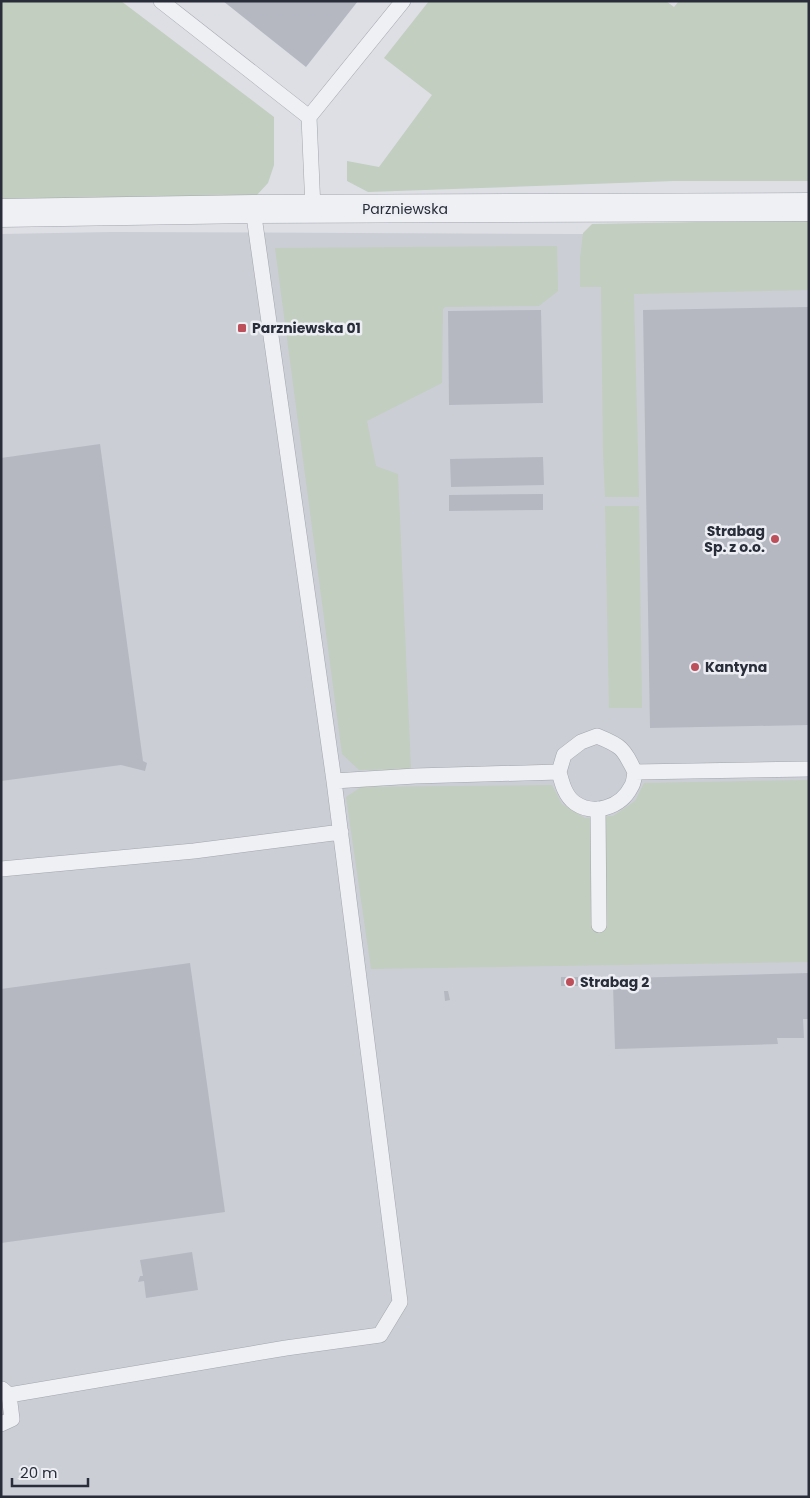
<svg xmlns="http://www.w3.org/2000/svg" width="810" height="1498" font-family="Poppins,sans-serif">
<rect width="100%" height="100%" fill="#dddfe5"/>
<!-- built -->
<path fill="#cbced5" d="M 112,232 L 809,235 L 809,1497 L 1,1497 L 1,234 Z"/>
<!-- green -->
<path fill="#c2cebf" d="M 1,1 L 121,1 L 274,117 L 274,165 L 268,183 L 256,196 L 1,202 Z
M 429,1 L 666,1 L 674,7 L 679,1 L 809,1 L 809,181 L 674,181 L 368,192 L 347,181 L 347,161 L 379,167 L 432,95 L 384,58 Z
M 809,220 L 809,290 L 634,294 L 639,497 L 605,497 L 603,453 L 601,287 L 580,287 L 580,259 L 583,233 L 592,224 Z
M 557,246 L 558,291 L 539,306 L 445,307 L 443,309 L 442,383 L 367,421 L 376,466 L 398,474 L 411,769 L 359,770 L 342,754 L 275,248 Z
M 605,506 L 639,506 L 642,708 L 609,708 Z
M 809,780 L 809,962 L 371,969 L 346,797 L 361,787 L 552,785 L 562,804 L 585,818 L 613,816 L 635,801 L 644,783 Z"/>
<!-- building -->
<path fill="#b5b8c1" d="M 223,1 L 358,1 L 306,67 Z
M 809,307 L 809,725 L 650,728 L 643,310 Z
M 541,310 L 543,403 L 449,405 L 448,311 Z
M 100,444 L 143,761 L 147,763 L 145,771 L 121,765 L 1,781 L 1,458 Z
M 543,457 L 544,485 L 451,487 L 450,459 Z
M 543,494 L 543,510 L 449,511 L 449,495 Z
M 190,963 L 225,1212 L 1,1243 L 1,989 Z
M 809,973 L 809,1019 L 803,1019 L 804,1038 L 777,1038 L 778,1044 L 615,1049 L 613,985 L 628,985 L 628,978 Z
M 561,977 L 578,977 L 578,986 L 561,986 Z
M 444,991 L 448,991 L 450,1000 L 445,1001 Z
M 192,1252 L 198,1290 L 146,1298 L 144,1281 L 138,1282 L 140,1276 L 143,1276 L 140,1260 Z"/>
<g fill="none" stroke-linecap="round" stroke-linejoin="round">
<!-- lane casing -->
<g stroke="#a3a6ae" stroke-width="16">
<path id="lane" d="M 161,1 L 309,117
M 313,209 L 309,117 L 403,1
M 559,772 C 562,783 565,796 575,803 C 594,816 621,807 631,787 C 634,783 634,777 635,772
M 334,781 L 415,776 L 559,772 L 564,755 L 581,742 L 597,736 C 622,746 623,748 635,772 L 809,769
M 598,809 L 599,925
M 1,869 L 194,851 L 341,832
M 9,1395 L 286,1348 L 380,1335 L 400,1302 L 334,781 L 253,209
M 1,1424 L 12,1419 L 9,1395 L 2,1389"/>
</g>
<!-- street casing -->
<g stroke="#a3a6ae" stroke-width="29">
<path id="street" d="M 1,213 L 253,209 L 809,207"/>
</g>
<!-- lane -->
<use href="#lane" stroke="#eff0f4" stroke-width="15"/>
<!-- street -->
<use href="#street" stroke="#eff0f4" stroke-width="28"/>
</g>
<!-- markers -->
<g fill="#bc4f5a" stroke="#eceef3" stroke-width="2">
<rect x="237" y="323" width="10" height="10" rx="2.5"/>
<circle cx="775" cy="539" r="5"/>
<circle cx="695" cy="667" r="5"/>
<circle cx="570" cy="982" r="5"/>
</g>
<g text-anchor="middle" stroke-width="5" stroke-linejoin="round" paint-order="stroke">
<!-- street labels -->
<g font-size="14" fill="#282d39" stroke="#eceef3">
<text x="405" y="214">Parzniewska</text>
</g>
<!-- poi labels -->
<g font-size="14" font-weight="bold" fill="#282d39" stroke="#eceef3" text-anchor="start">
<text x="252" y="333">Parzniewska 01</text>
<text x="765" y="536" text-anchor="end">Strabag<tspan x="765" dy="16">Sp. z o.o.</tspan></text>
<text x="705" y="672">Kantyna</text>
<text x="580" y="987">Strabag 2</text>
</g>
</g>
<!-- border -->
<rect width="810" height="1498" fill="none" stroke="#282d39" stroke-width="5"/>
<!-- scale -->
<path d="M12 1478v8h76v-8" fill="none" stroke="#282d39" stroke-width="2.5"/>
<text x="20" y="1478" font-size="15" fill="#282d39" stroke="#eceef3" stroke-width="4" paint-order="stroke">20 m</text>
</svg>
